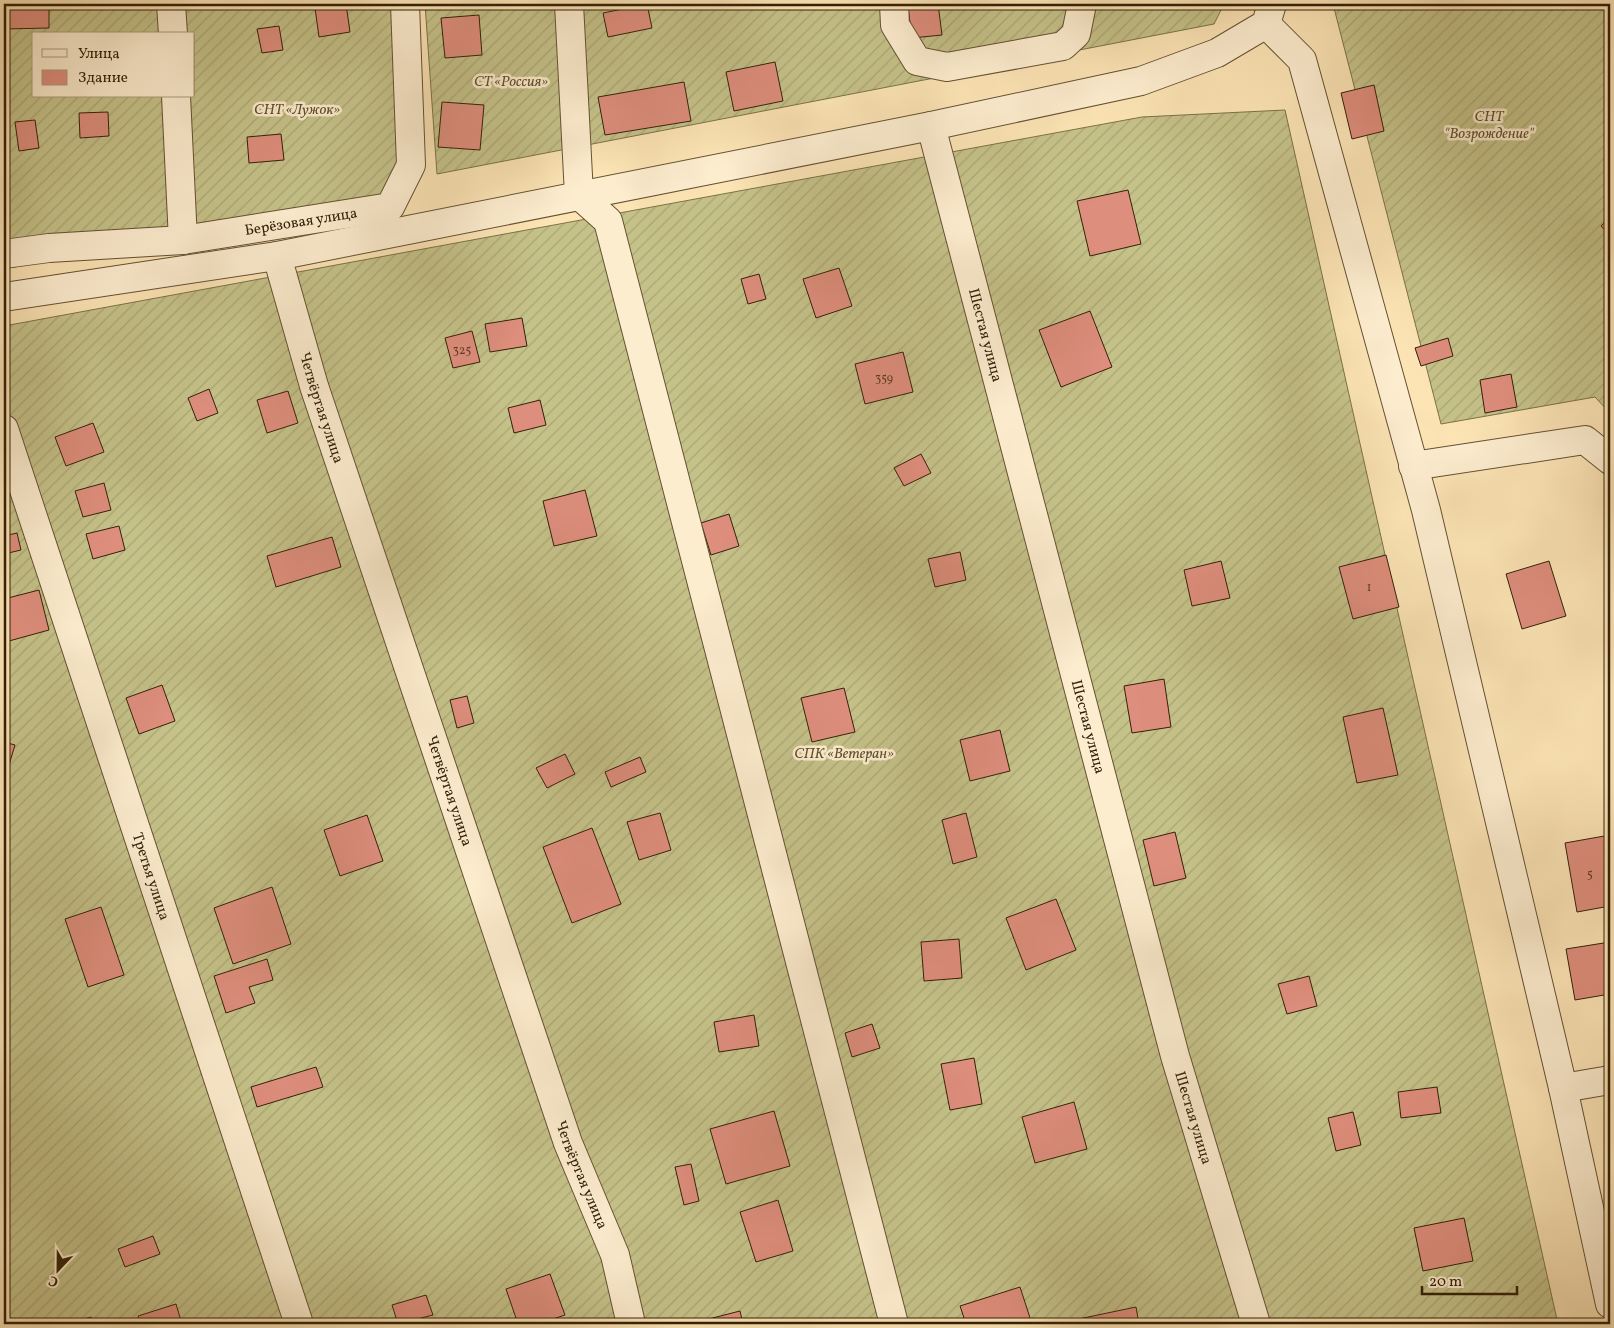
<svg xmlns="http://www.w3.org/2000/svg" width="1614" height="1328" font-family="Vollkorn,serif">
<defs>
<pattern id="garden-furrows" width="10" height="10" patternUnits="userSpaceOnUse" patternTransform="scale(1.25)"><rect width="10" height="10" fill="#c5c289"/><path d="M-1 1l2-2M0 10L10 0M9 11l2-2" fill="none" stroke="#aaa675"/></pattern>
</defs>
<rect width="100%" height="100%" fill="#fce4b5"/>
<filter id="stains"><feTurbulence type="fractalNoise" baseFrequency=".004" numOctaves="4"/><feColorMatrix values="0 0 0 0 .2 0 0 0 0 .09 0 0 0 0 .02 0 0 0 .5 -.17"/></filter>
<radialGradient id="worn" r=".72"><stop offset=".6" stop-color="#630" stop-opacity="0"/><stop offset="1" stop-color="#630" stop-opacity=".3"/></radialGradient>
<!-- garden -->
<path fill="url(#garden-furrows)" stroke="#7c7148" fill-rule="evenodd" d="M 4,4 L 400,4 L 406,187 L 378,199 L 4,269 ZM 34,34 L 194,34 L 194,96 L 34,96 Z
M 425,4 L 1224,4 L 1214,24 L 437,174 Z
M 1333,4 L 1610,4 L 1610,413 L 1595,397 L 1441,424 Z
M 1285,110 L 1558,1324 L 4,1324 L 4,326 L 1142,117 Z"/>
<!-- building -->
<path fill="#de8e7d" stroke="#332008" d="M 4,4 L 49,4 L 49,28 L 4,29 Z
M 346,4 L 350,32 L 319,37 L 315,8 Z
M 647,4 L 652,28 L 608,37 L 603,13 Z
M 938,4 L 942,35 L 912,38 L 908,7 Z
M 479,15 L 482,55 L 445,58 L 441,18 Z
M 279,26 L 283,50 L 262,53 L 257,29 Z
M 775,62 L 783,101 L 734,111 L 726,72 Z
M 684,82 L 691,121 L 605,135 L 598,97 Z
M 1374,85 L 1384,131 L 1352,139 L 1341,93 Z
M 442,102 L 484,105 L 480,150 L 438,147 Z
M 108,112 L 109,136 L 80,138 L 79,113 Z
M 35,120 L 39,148 L 19,151 L 15,122 Z
M 281,134 L 284,160 L 249,163 L 247,137 Z
M 1128,190 L 1141,244 L 1090,256 L 1077,201 Z
M 1610,217 L 1610,236 L 1601,226 Z
M 839,268 L 852,306 L 816,318 L 803,279 Z
M 759,274 L 766,299 L 748,304 L 741,279 Z
M 1090,311 L 1112,367 L 1061,387 L 1039,330 Z
M 522,318 L 527,346 L 490,352 L 485,324 Z
M 472,331 L 480,362 L 453,368 L 445,338 Z
M 1448,338 L 1453,356 L 1421,366 L 1415,348 Z
M 903,352 L 913,392 L 865,404 L 855,364 Z
M 1511,374 L 1517,407 L 1485,413 L 1480,380 Z
M 209,389 L 218,413 L 197,421 L 188,398 Z
M 288,391 L 298,423 L 267,433 L 257,400 Z
M 540,400 L 546,425 L 514,433 L 508,408 Z
M 93,423 L 104,452 L 66,466 L 55,437 Z
M 921,454 L 931,473 L 904,486 L 894,468 Z
M 104,483 L 111,510 L 83,517 L 75,491 Z
M 585,490 L 597,536 L 554,546 L 543,501 Z
M 729,514 L 739,546 L 711,555 L 701,523 Z
M 119,526 L 125,550 L 93,559 L 86,534 Z
M 17,533 L 21,550 L 4,554 L 4,536 Z
M 332,537 L 341,567 L 276,587 L 267,556 Z
M 960,552 L 966,580 L 935,587 L 928,559 Z
M 1386,555 L 1399,607 L 1353,619 L 1339,567 Z
M 1221,561 L 1230,598 L 1192,606 L 1184,570 Z
M 1549,561 L 1566,616 L 1522,629 L 1506,574 Z
M 39,590 L 49,630 L 9,641 L 4,619 L 4,599 Z
M 1164,679 L 1171,727 L 1132,733 L 1124,686 Z
M 162,685 L 175,721 L 139,734 L 126,698 Z
M 844,688 L 855,732 L 812,742 L 801,698 Z
M 467,696 L 474,723 L 457,728 L 450,700 Z
M 1383,708 L 1398,775 L 1357,783 L 1343,717 Z
M 1000,730 L 1010,771 L 970,781 L 960,740 Z
M 4,742 L 15,745 L 6,775 L 4,774 Z
M 565,754 L 575,774 L 547,788 L 536,768 Z
M 640,757 L 646,772 L 611,787 L 605,772 Z
M 660,813 L 671,850 L 639,860 L 627,822 Z
M 966,813 L 977,857 L 953,864 L 942,820 Z
M 367,815 L 383,861 L 340,876 L 324,830 Z
M 592,828 L 621,904 L 572,923 L 543,847 Z
M 1175,832 L 1186,878 L 1154,886 L 1143,840 Z
M 1610,835 L 1610,906 L 1577,912 L 1565,843 Z
M 272,887 L 291,944 L 233,964 L 214,908 Z
M 1056,899 L 1076,950 L 1026,970 L 1006,918 Z
M 101,907 L 124,975 L 88,987 L 65,919 Z
M 959,939 L 962,978 L 924,981 L 921,942 Z
M 1610,942 L 1610,994 L 1575,1000 L 1566,949 Z
M 267,959 L 273,980 L 249,987 L 255,1003 L 226,1013 L 214,976 Z
M 1309,976 L 1317,1006 L 1287,1014 L 1278,984 Z
M 754,1015 L 759,1046 L 719,1052 L 714,1022 Z
M 872,1024 L 880,1048 L 852,1057 L 845,1033 Z
M 974,1058 L 982,1104 L 950,1110 L 941,1064 Z
M 316,1067 L 323,1087 L 257,1107 L 251,1087 Z
M 1437,1087 L 1441,1113 L 1401,1118 L 1398,1092 Z
M 1074,1102 L 1087,1149 L 1035,1163 L 1022,1117 Z
M 774,1111 L 790,1166 L 726,1184 L 710,1129 Z
M 1353,1112 L 1361,1145 L 1336,1151 L 1328,1118 Z
M 691,1164 L 699,1201 L 684,1205 L 675,1167 Z
M 778,1200 L 793,1251 L 756,1262 L 740,1212 Z
M 4,1215 L 10,1236 L 4,1238 Z
M 1464,1218 L 1473,1261 L 1423,1271 L 1414,1228 Z
M 153,1236 L 160,1254 L 125,1267 L 118,1249 Z
M 550,1274 L 565,1315 L 538,1324 L 518,1324 L 506,1289 Z
M 1020,1287 L 1032,1324 L 966,1324 L 960,1306 Z
M 426,1295 L 433,1315 L 398,1324 L 392,1305 Z
M 176,1304 L 182,1324 L 140,1324 L 138,1316 Z
M 1136,1307 L 1139,1324 L 1069,1324 L 1069,1321 Z
M 740,1311 L 743,1324 L 689,1324 Z
M 91,1317 L 94,1324 L 67,1324 Z
M 1517,1319 L 1518,1324 L 1496,1324 Z"/>
<g fill="none" stroke-linecap="round" stroke-linejoin="round">
<!-- minor casing -->
<g stroke="#655133" stroke-width="30">
<g id="minor">
<path d="M 171,4 L 173,34"/>
<path d="M 569,4 L 579,195 L 608,221 L 894,1324"/>
<path d="M 894,4 L 895,25 L 917,61 L 947,67 L 1063,46 L 1076,34 L 1082,4"/>
<path d="M 1266,24 L 1302,60 L 1426,510 L 1563,1088 L 1610,1304"/>
<path d="M 176,96 L 183,240"/>
<path id="s1" d="M 931,126 L 1175,1056 L 1256,1324"/>
<path id="s2" d="M 4,254 L 49,248 L 183,240 L 390,207 L 411,165 L 405,4"/>
<path id="s3" d="M 277,256 L 314,386 L 568,1143 L 615,1255 L 631,1324"/>
<path d="M 4,297 L 277,256 L 931,126 L 1141,81 L 1217,53 L 1266,24 L 1272,4"/>
<path id="s4" d="M 4,429 L 299,1324"/>
<path d="M 1413,466 L 1585,440 L 1610,460"/>
<path d="M 1563,1088 L 1610,1080"/>
</g>
</g>
<!-- minor -->
<use href="#minor" stroke="#fdedcf" stroke-width="28"/>
</g>
<g text-anchor="middle" stroke-width="5" stroke-linejoin="round" paint-order="stroke">
<!-- number labels -->
<g font-size="12" fill="#5e3c25">
<text x="462" y="354">325</text>
<text x="884" y="382">359</text>
<text x="1369" y="591">1</text>
<text x="1590" y="878">5</text>
</g>
<!-- park labels -->
<g font-size="15" font-style="italic" fill="#5f512f" stroke="#fdedcf">
<text x="511" y="86">СТ «Россия»</text>
<text x="297" y="114">СНТ «Лужок»</text>
<text x="1489" y="121">СНТ<tspan x="1489" dy="17">"Возрождение"</tspan></text>
<text x="844" y="758">СПК «Ветеран»</text>
</g>
<!-- street labels -->
<g font-size="15" fill="#332008" stroke="#fdedcf">
<text dy="5" stroke="none"><textPath href="#s2" startOffset="299">Берёзовая улица</textPath></text>
<text dy="5" stroke="none"><textPath href="#s1" startOffset="216">Шестая улица</textPath></text>
<text dy="5" stroke="none"><textPath href="#s3" startOffset="158">Четвёртая улица</textPath></text>
<text dy="5" stroke="none"><textPath href="#s1" startOffset="621">Шестая улица</textPath></text>
<text dy="5" stroke="none"><textPath href="#s3" startOffset="562">Четвёртая улица</textPath></text>
<text dy="5" stroke="none"><textPath href="#s4" startOffset="471">Третья улица</textPath></text>
<text dy="5" stroke="none"><textPath href="#s1" startOffset="1026">Шестая улица</textPath></text>
<text dy="5" stroke="none"><textPath href="#s3" startOffset="968">Четвёртая улица</textPath></text>
</g>
</g>
<!-- margin -->
<rect width="1614" height="1328" fill="none" stroke="#fce4b5" stroke-width="20"/>
<rect x="5" y="5" width="1604" height="1318" fill="none" stroke="#332008" stroke-width="2.5"/>
<rect x="10" y="10" width="1594" height="1308" fill="none" stroke="#332008"/>
<!-- legend -->
<rect x="32" y="32" width="162" height="65" fill="#fdedcf" stroke="#ac9b7f"/>
<rect x="42" y="49" width="25" height="8" fill="#fdedcf" stroke="#ac9b7f"/>
<text x="78" y="58" font-size="15" fill="#332008">Улица</text>
<rect x="42" y="70" width="25" height="15" fill="#de8e7d" stroke="#ac9b7f"/>
<text x="78" y="82" font-size="15" fill="#332008">Здание</text>
<!-- north arrow -->
<g transform="translate(58 1270) rotate(202)" stroke="#fdedcf" stroke-width="4" paint-order="stroke">
<path d="M0-4L9 19L0 12L-9 19Z" fill="#332008"/>
<text y="-8" font-size="14" font-weight="bold" text-anchor="middle" fill="#332008">С</text>
</g>
<!-- scale -->
<path d="M1422 1286v8h95v-8" fill="none" stroke="#332008" stroke-width="2.5"/>
<text x="1429" y="1286" font-size="15" fill="#332008" stroke="#fdedcf" stroke-width="4" paint-order="stroke">20 m</text>
<rect width="100%" height="100%" filter="url(#stains)"/>
<rect width="100%" height="100%" fill="url(#worn)"/>
</svg>
